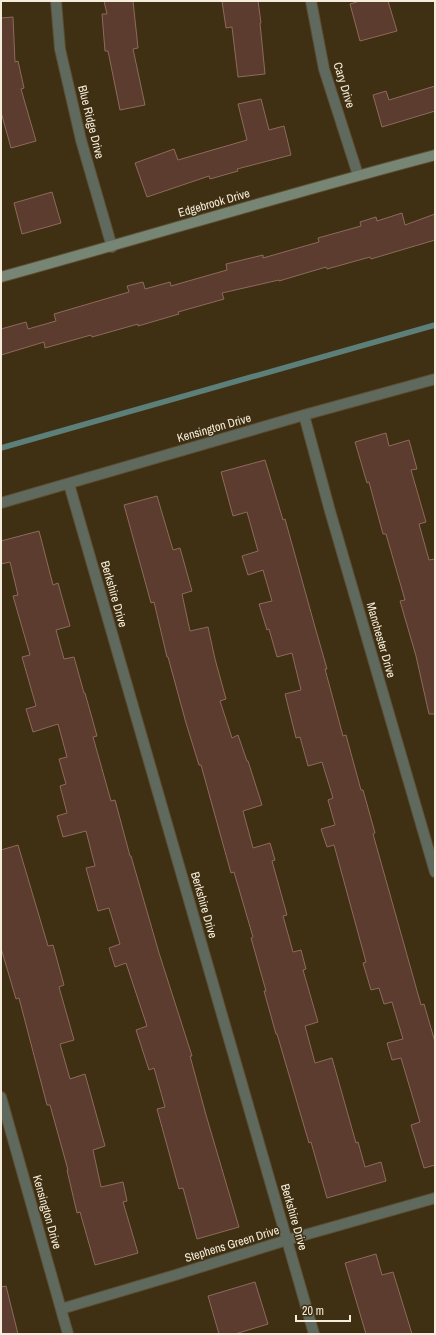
<svg xmlns="http://www.w3.org/2000/svg" width="436" height="1335" font-family="'Archivo Narrow',sans-serif">
<rect width="100%" height="100%" fill="#3f3013"/>
<g fill="none" stroke-linecap="round" stroke-linejoin="round">
<!-- stream -->
<path stroke="#5c7f7a" stroke-width="5.5" d="M 1,448 L 435,325"/>
</g>
<!-- building -->
<path fill="#5b3c2f" stroke="#8d6a5d" d="M 104,1 L 133,1 L 138,48 L 133,49 L 145,105 L 120,110 L 108,51 L 105,51 L 102,14 L 107,14 Z
M 222,1 L 258,1 L 261,23 L 260,23 L 265,74 L 238,77 L 232,27 L 226,28 Z
M 360,1 L 388,1 L 397,31 L 360,41 L 350,4 Z
M 13,17 L 15,62 L 18,61 L 24,88 L 21,89 L 36,141 L 11,148 L 1,112 L 1,18 Z
M 435,86 L 435,111 L 382,127 L 373,95 L 386,91 L 389,100 Z
M 261,99 L 269,130 L 284,126 L 291,155 L 237,169 L 238,171 L 210,179 L 209,176 L 147,197 L 135,163 L 174,149 L 178,160 L 247,140 L 238,104 Z
M 52,192 L 61,223 L 22,234 L 14,203 Z
M 402,213 L 405,225 L 435,214 L 435,240 L 371,259 L 370,257 L 327,269 L 326,267 L 279,281 L 279,280 L 222,293 L 224,299 L 178,312 L 179,314 L 138,326 L 138,324 L 92,337 L 91,335 L 45,348 L 44,342 L 1,355 L 1,329 L 26,322 L 28,329 L 56,321 L 54,314 L 129,292 L 127,286 L 143,282 L 145,289 L 170,282 L 171,286 L 227,270 L 226,264 L 263,255 L 263,258 L 319,242 L 318,238 L 361,226 L 360,222 L 376,217 L 377,221 Z
M 386,433 L 389,446 L 409,440 L 417,469 L 411,470 L 426,522 L 419,524 L 429,560 L 435,559 L 435,714 L 429,714 L 416,656 L 400,601 L 405,600 L 386,534 L 383,534 L 369,482 L 367,483 L 355,442 Z
M 265,460 L 283,520 L 285,519 L 315,627 L 327,669 L 325,669 L 343,736 L 346,735 L 361,790 L 363,790 L 375,833 L 373,834 L 421,1005 L 424,1004 L 435,1042 L 435,1165 L 424,1168 L 411,1125 L 420,1122 L 401,1058 L 392,1060 L 387,1043 L 403,1039 L 392,1002 L 384,1004 L 379,988 L 371,990 L 363,963 L 366,962 L 334,845 L 327,847 L 321,829 L 335,825 L 328,800 L 333,798 L 322,762 L 308,766 L 300,737 L 296,738 L 285,694 L 301,690 L 292,653 L 277,657 L 269,629 L 267,630 L 259,604 L 272,601 L 263,570 L 248,575 L 242,556 L 258,551 L 247,512 L 233,516 L 221,472 Z
M 157,496 L 173,550 L 180,548 L 192,591 L 182,594 L 190,631 L 208,627 L 215,659 L 226,699 L 220,701 L 232,738 L 238,735 L 247,761 L 248,761 L 262,805 L 243,811 L 253,848 L 270,843 L 275,860 L 272,861 L 287,915 L 283,916 L 293,952 L 301,950 L 306,969 L 303,970 L 318,1022 L 305,1026 L 315,1063 L 332,1058 L 356,1143 L 358,1142 L 365,1167 L 381,1162 L 386,1181 L 327,1198 L 311,1142 L 309,1143 L 277,1034 L 276,1034 L 264,991 L 266,991 L 251,938 L 253,937 L 234,872 L 231,873 L 201,765 L 199,765 L 186,723 L 168,657 L 167,657 L 154,602 L 151,603 L 124,505 Z
M 39,531 L 53,585 L 58,583 L 70,626 L 56,630 L 64,659 L 74,657 L 84,693 L 85,693 L 97,736 L 93,737 L 111,801 L 115,800 L 130,856 L 131,856 L 159,953 L 192,1056 L 190,1056 L 206,1115 L 239,1227 L 197,1239 L 183,1188 L 179,1189 L 157,1109 L 165,1107 L 154,1068 L 149,1070 L 136,1030 L 147,1026 L 126,963 L 115,967 L 109,948 L 120,944 L 109,908 L 98,911 L 86,868 L 95,866 L 86,831 L 63,837 L 57,816 L 67,813 L 60,786 L 66,784 L 59,759 L 67,757 L 58,724 L 33,732 L 26,709 L 36,706 L 22,657 L 30,655 L 13,596 L 18,595 L 10,562 L 1,564 L 1,541 Z
M 18,845 L 48,946 L 53,945 L 64,985 L 59,987 L 74,1040 L 60,1044 L 70,1079 L 85,1074 L 105,1146 L 93,1150 L 101,1187 L 123,1182 L 127,1201 L 123,1202 L 138,1253 L 95,1265 L 80,1212 L 77,1213 L 67,1170 L 68,1170 L 50,1105 L 47,1105 L 19,998 L 16,999 L 1,948 L 1,850 Z
M 376,1254 L 382,1275 L 393,1272 L 412,1334 L 366,1334 L 345,1263 Z
M 255,1282 L 268,1324 L 235,1334 L 219,1334 L 208,1296 Z
M 6,1286 L 18,1334 L 1,1334 L 1,1287 Z"/>
<g fill="none" stroke-linecap="round" stroke-linejoin="round">
<!-- street casing -->
<g stroke="#5c4e33" stroke-width="12">
<path id="street" d="M 56,1 L 60,49 L 81,140 L 112,247
M 311,1 L 324,69 L 358,175
M 304,415 L 330,511 L 435,872
M 69,484 L 314,1334
M 1,503 L 304,415 L 435,379
M 1,1097 L 68,1334
M 61,1309 L 172,1276 L 287,1240 L 435,1198"/>
</g>
<!-- secondary casing -->
<g stroke="#5c4e33" stroke-width="12">
<path id="secondary" d="M 1,277 C 146,237 290,193 435,155"/>
</g>
<!-- street -->
<use href="#street" stroke="#5f695d" stroke-width="10"/>
<!-- secondary -->
<use href="#secondary" stroke="#778674" stroke-width="10"/>
</g>
<g text-anchor="middle" stroke-width="3" stroke-linejoin="round" paint-order="stroke">
<!-- street labels -->
<g font-size="12" fill="#f5ecdb" stroke="#3f3013">
<text transform="translate(344 85) rotate(73)" y="4">Cary Drive</text>
<text transform="translate(91 122) rotate(76)" y="4">Blue Ridge Drive</text>
<text transform="translate(214 203) rotate(-16)" y="4">Edgebrook Drive</text>
<text transform="translate(214 428) rotate(-16)" y="4">Kensington Drive</text>
<text transform="translate(114 594) rotate(74)" y="4">Berkshire Drive</text>
<text transform="translate(381 640) rotate(74)" y="4">Manchester Drive</text>
<text transform="translate(204 905) rotate(74)" y="4">Berkshire Drive</text>
<text transform="translate(47 1212) rotate(74)" y="4">Kensington Drive</text>
<text transform="translate(294 1217) rotate(74)" y="4">Berkshire Drive</text>
<text transform="translate(232 1244) rotate(-17)" y="4">Stephens Green Drive</text>
</g>
</g>
<!-- border -->
<rect width="436" height="1335" fill="none" stroke="#f5ecdb" stroke-width="4"/>
<!-- scale -->
<path d="M296 1315v6h54v-6" fill="none" stroke="#f5ecdb" stroke-width="2"/>
<text x="302" y="1315" font-size="12" fill="#f5ecdb" stroke="#3f3013" stroke-width="3" paint-order="stroke">20 m</text>
</svg>
